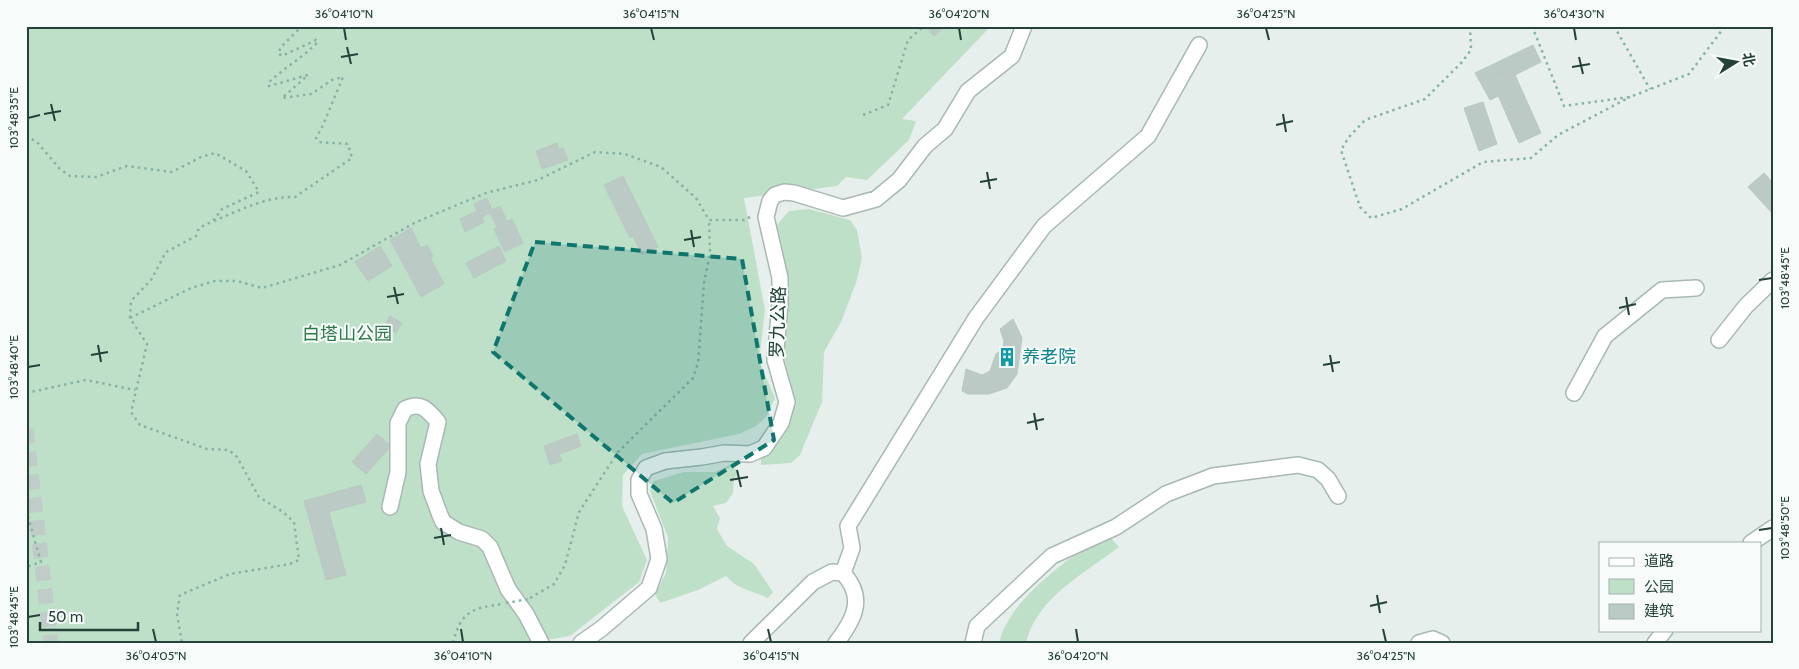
<svg xmlns="http://www.w3.org/2000/svg" width="1799" height="669" font-family="Cabin,'Noto Sans SC',sans-serif">
<rect width="100%" height="100%" fill="#e6efeb"/>
<!-- green -->
<path fill="#bfe0c8" d="M 26,26 L 991,26 L 902,119 L 916,121 L 909,140 L 867,180 L 846,177 L 837,186 L 744,198 L 765,310 L 759,361 L 775,398 L 766,417 L 756,426 L 739,434 L 642,454 L 623,475 L 622,506 L 647,560 L 639,582 L 570,636 L 529,643 L 26,643 Z
M 809,209 L 850,220 L 857,230 L 862,258 L 856,283 L 841,322 L 824,352 L 822,402 L 800,455 L 791,463 L 761,465 L 761,456 L 780,441 L 796,404 L 784,357 L 780,251 L 776,226 L 789,211 Z
M 730,465 L 740,472 L 734,478 L 733,493 L 726,503 L 713,506 L 720,518 L 717,529 L 727,546 L 754,564 L 773,592 L 768,598 C 751,590 738,590 726,576 L 698,590 L 660,603 L 655,594 L 666,573 L 668,537 L 650,491 L 654,481 L 684,472 L 715,472 Z
M 1110,537 L 1119,547 C 1085,573 1036,598 1026,643 L 999,643 C 1007,609 1042,580 1069,559 C 1081,550 1097,544 1110,537 Z"/>
<!-- building -->
<path fill="#bbcac4" stroke="#b8c9c2" d="M 925,26 L 945,26 L 934,36 Z
M 1533,45 L 1541,62 L 1515,75 L 1512,68 L 1490,77 L 1498,96 L 1490,100 L 1475,73 Z
M 1512,68 L 1541,133 L 1519,143 L 1490,77 Z
M 1483,102 L 1497,144 L 1479,151 L 1464,108 Z
M 557,143 L 559,149 L 563,148 L 568,160 L 542,169 L 536,151 Z
M 1764,173 L 1773,183 L 1773,214 L 1748,187 Z
M 623,176 L 658,247 L 642,255 L 633,236 L 630,238 L 604,185 Z
M 487,198 L 492,210 L 500,206 L 507,221 L 512,219 L 523,243 L 505,252 L 494,229 L 497,227 L 490,213 L 482,217 L 484,222 L 465,232 L 460,219 L 477,211 L 474,204 Z
M 411,228 L 421,248 L 427,245 L 433,256 L 430,257 L 444,284 L 421,297 L 390,240 Z
M 380,246 L 392,266 L 368,281 L 355,262 Z
M 499,246 L 506,261 L 474,278 L 466,263 Z
M 390,316 L 402,323 L 396,333 L 384,327 Z
M 1013,319 L 1022,338 L 1017,374 L 1007,388 L 989,394 L 968,394 L 962,391 L 966,369 L 982,375 L 990,371 L 996,354 L 1003,349 L 1004,341 L 1000,329 Z
M 377,434 L 391,446 L 366,474 L 352,462 Z
M 577,434 L 581,446 L 559,454 L 562,461 L 550,465 L 544,446 Z
M 361,485 L 366,502 L 329,512 L 346,575 L 326,580 L 304,501 Z"/>
<g fill="none" stroke-linecap="round" stroke-linejoin="round">
<!-- major-tunnel -->
<path stroke="#bfccc8" stroke-width="15" stroke-dasharray="15 8" stroke-linecap="butt" d="M 26,429 L 51,643"/>
<!-- minor casing -->
<g stroke="#a8b8b2" stroke-width="18">
<path id="minor" d="M 1719,340 L 1746,306 L 1773,280
M 1574,393 L 1605,336 L 1662,290 L 1696,288
M 390,507 L 398,472 L 398,423 L 405,409 C 421,401 428,410 438,422 L 428,464 L 431,491 L 440,515 L 443,522 L 459,532 L 482,539 L 490,547 L 508,589 L 526,614 L 541,643
M 1751,543 L 1773,528
M 843,573 L 852,548 L 848,526 L 976,318 L 1044,226 L 1148,136 L 1199,45
M 581,643 L 601,629 L 649,588 L 659,559 L 654,529 L 639,494 L 639,480 L 646,468 L 665,461 L 702,457 L 724,453 L 750,454 L 764,448 L 781,423 L 787,402 L 775,360 L 780,304 L 780,278 L 766,217 L 770,201 L 775,195 L 784,192 L 794,193 L 843,208 L 876,199 L 899,180 L 925,146 L 945,129 L 968,91 L 1012,56 L 1024,26
M 751,643 L 813,582 L 832,572 L 843,573 C 866,598 854,620 836,643
M 973,643 L 977,626 L 1052,556 L 1116,527 L 1166,494 L 1213,476 L 1298,465 L 1318,470 L 1328,479 L 1338,496
M 1419,643 L 1433,639 L 1442,643
M 1655,643 L 1665,630"/>
</g>
<!-- path -->
<path stroke="#86b3a5" stroke-width="2.5" stroke-dasharray="2.5 4" stroke-linecap="butt" d="M 1470,26 L 1471,50 L 1462,62 L 1425,99 L 1365,120 L 1349,137 L 1341,150 L 1360,207 L 1371,218 L 1402,209 L 1483,162 L 1531,158 L 1558,135 L 1630,97
M 1532,26 L 1564,106 L 1630,97 L 1689,74 L 1725,26
M 1614,26 L 1650,89
M 863,115 L 888,105 L 908,40 L 924,26
M 26,136 L 37,142 L 59,168 L 70,176 L 96,177 L 127,166 L 172,172 L 201,157 L 215,153 L 246,171 L 259,192 L 222,209 L 213,221 L 199,228 L 196,236 L 166,252 L 151,280 L 131,301 L 130,318 L 147,344 L 131,412 L 140,425 L 207,449 L 229,450 L 237,457 L 259,497 L 283,512 L 294,522 L 299,560 L 290,564 L 230,574 L 180,595 L 177,614 L 182,643
M 214,221 C 240,210 267,196 295,197 L 352,158 L 348,144 L 319,142 L 316,138 L 323,125 L 343,77 L 332,80 L 311,94 L 282,98 L 308,75 L 269,86 L 268,83 C 284,68 302,58 318,42 L 316,40 L 282,56 L 278,53 L 282,46 L 302,26
M 130,318 L 191,288 L 215,281 L 237,281 L 262,288 L 340,265 L 416,222 L 486,193 L 538,180 L 595,152 L 625,154 L 661,167 L 696,198 L 709,220 L 745,220 L 753,215
M 26,393 L 86,380 L 135,390
M 26,510 L 41,562 L 26,567
M 530,598 L 554,584 L 565,565 L 579,512 L 618,452 L 693,378 L 698,363 L 704,283 L 710,253 L 709,220
M 453,643 C 461,611 472,608 503,604"/>
<!-- minor -->
<use href="#minor" stroke="#fff" stroke-width="15"/>
<!-- path-bridge -->
<path stroke="#86b3a5" stroke-width="2.5" stroke-dasharray="2.5 4" stroke-linecap="butt" d="M 506,603 L 529,599"/>
</g>
<!-- marked area -->
<path fill="#0f766e" fill-opacity="0.2" stroke="#0f766e" stroke-width="4" stroke-dasharray="10 6" stroke-linejoin="round" d="M 535,242 L 742,259 L 774,440 L 673,503 L 493,352 Z"/>
<!-- ticks -->
<path fill="none" stroke="#24423a" stroke-width="2" d="M 344,28 L 346,40M 651,28 L 654,40M 959,28 L 961,40M 1266,28 L 1269,40M 1574,28 L 1576,40M 347,47 L 351,64M 341,57 L 358,54M 1579,57 L 1583,74M 1572,67 L 1590,64M 51,104 L 55,121M 44,114 L 61,111M 1283,114 L 1286,132M 28,118 L 40,115M 1276,125 L 1293,121M 987,172 L 990,189M 980,182 L 997,179M 691,230 L 694,247M 684,240 L 701,237M 1759,280 L 1772,278M 394,287 L 398,304M 387,297 L 404,294M 1626,297 L 1629,315M 1619,308 L 1636,304M 98,345 L 101,362M 91,355 L 108,352M 1330,355 L 1333,372M 1323,365 L 1340,362M 28,367 L 40,365M 1034,413 L 1037,430M 1027,423 L 1044,419M 737,470 L 741,487M 730,480 L 748,477M 441,528 L 444,545M 1759,530 L 1772,528M 434,538 L 451,535M 1377,595 L 1380,613M 1370,606 L 1387,602M 28,617 L 40,615M 153,629 L 156,642M 461,629 L 463,642M 768,629 L 771,642M 1076,629 L 1078,642M 1383,629 L 1386,642"/>
<!-- icons -->
<defs>
<g id="building-bare" transform="scale(1.5)"><path d="M-4-6H4V6H1V3H-1V6H-4ZM-2.5-4.3h1.7v1.8h-1.7ZM.8-4.3h1.7v1.8H.8ZM-2.5-1h1.7V.8h-1.7ZM.8-1h1.7V.8H.8Z" fill="#0f9aa8" stroke="#f7fbf9" stroke-width="2.5" paint-order="stroke"/></g>
</defs>
<g fill-rule="evenodd">
<use href="#building-bare" x="1007" y="357"/>
</g>
<g text-anchor="middle" stroke-width="4" stroke-linejoin="round" paint-order="stroke">
<!-- street labels -->
<g font-size="18" fill="#24423a" stroke="#f7fbf9">
<text transform="translate(778 322) rotate(-88)" y="6">罗九公路</text>
</g>
<!-- park labels -->
<g font-size="18" fill="#2d7a4b" stroke="#f7fbf9">
<text x="347" y="340">白塔山公园</text>
</g>
<!-- culture labels -->
<g font-size="18" fill="#0d838f" stroke="#f7fbf9" text-anchor="start">
<text x="1022" y="363">养老院</text>
</g>
</g>
<!-- border -->
<rect width="1799" height="669" fill="none" stroke="#f7fbf9" stroke-width="55"/>
<!-- legend -->
<rect x="1599" y="542" width="162" height="90" fill="#f7fbf9" stroke="#a3b1ad"/>
<rect x="1609" y="558" width="25" height="8" fill="#ffffff" stroke="#a3b1ad"/>
<text x="1644" y="566" font-size="15" fill="#24423a">道路</text>
<rect x="1609" y="579" width="25" height="15" fill="#bfe0c8" stroke="#a3b1ad"/>
<text x="1644" y="592" font-size="15" fill="#24423a">公园</text>
<rect x="1609" y="604" width="25" height="15" fill="#bbcac4" stroke="#a3b1ad"/>
<text x="1644" y="616" font-size="15" fill="#24423a">建筑</text>
<!-- north arrow -->
<g transform="translate(1736 62) rotate(79)" stroke="#f7fbf9" stroke-width="4" paint-order="stroke">
<path d="M0-4L9 19L0 12L-9 19Z" fill="#24423a"/>
<text y="-8" font-size="14" font-weight="bold" text-anchor="middle" fill="#24423a">北</text>
</g>
<!-- scale -->
<path d="M40 622v8h98v-8" fill="none" stroke="#24423a" stroke-width="2.5"/>
<text x="48" y="622" font-size="15" fill="#24423a" stroke="#f7fbf9" stroke-width="4" paint-order="stroke">50 m</text>
<rect x="28" y="28" width="1744" height="614" fill="none" stroke="#24423a" stroke-width="2"/>
<g font-size="12" text-anchor="middle" fill="#24423a">
<text x="344" y="18">36°04'10"N</text>
<text x="651" y="18">36°04'15"N</text>
<text x="959" y="18">36°04'20"N</text>
<text x="1266" y="18">36°04'25"N</text>
<text x="1574" y="18">36°04'30"N</text>
<text transform="translate(14 118) rotate(-90)" y="4">103°48'35"E</text>
<text transform="translate(1785 278) rotate(-90)" y="4">103°48'45"E</text>
<text transform="translate(14 367) rotate(-90)" y="4">103°48'40"E</text>
<text transform="translate(1785 528) rotate(-90)" y="4">103°48'50"E</text>
<text transform="translate(14 617) rotate(-90)" y="4">103°48'45"E</text>
<text x="156" y="660">36°04'05"N</text>
<text x="463" y="660">36°04'10"N</text>
<text x="771" y="660">36°04'15"N</text>
<text x="1078" y="660">36°04'20"N</text>
<text x="1386" y="660">36°04'25"N</text>
</g>
</svg>
